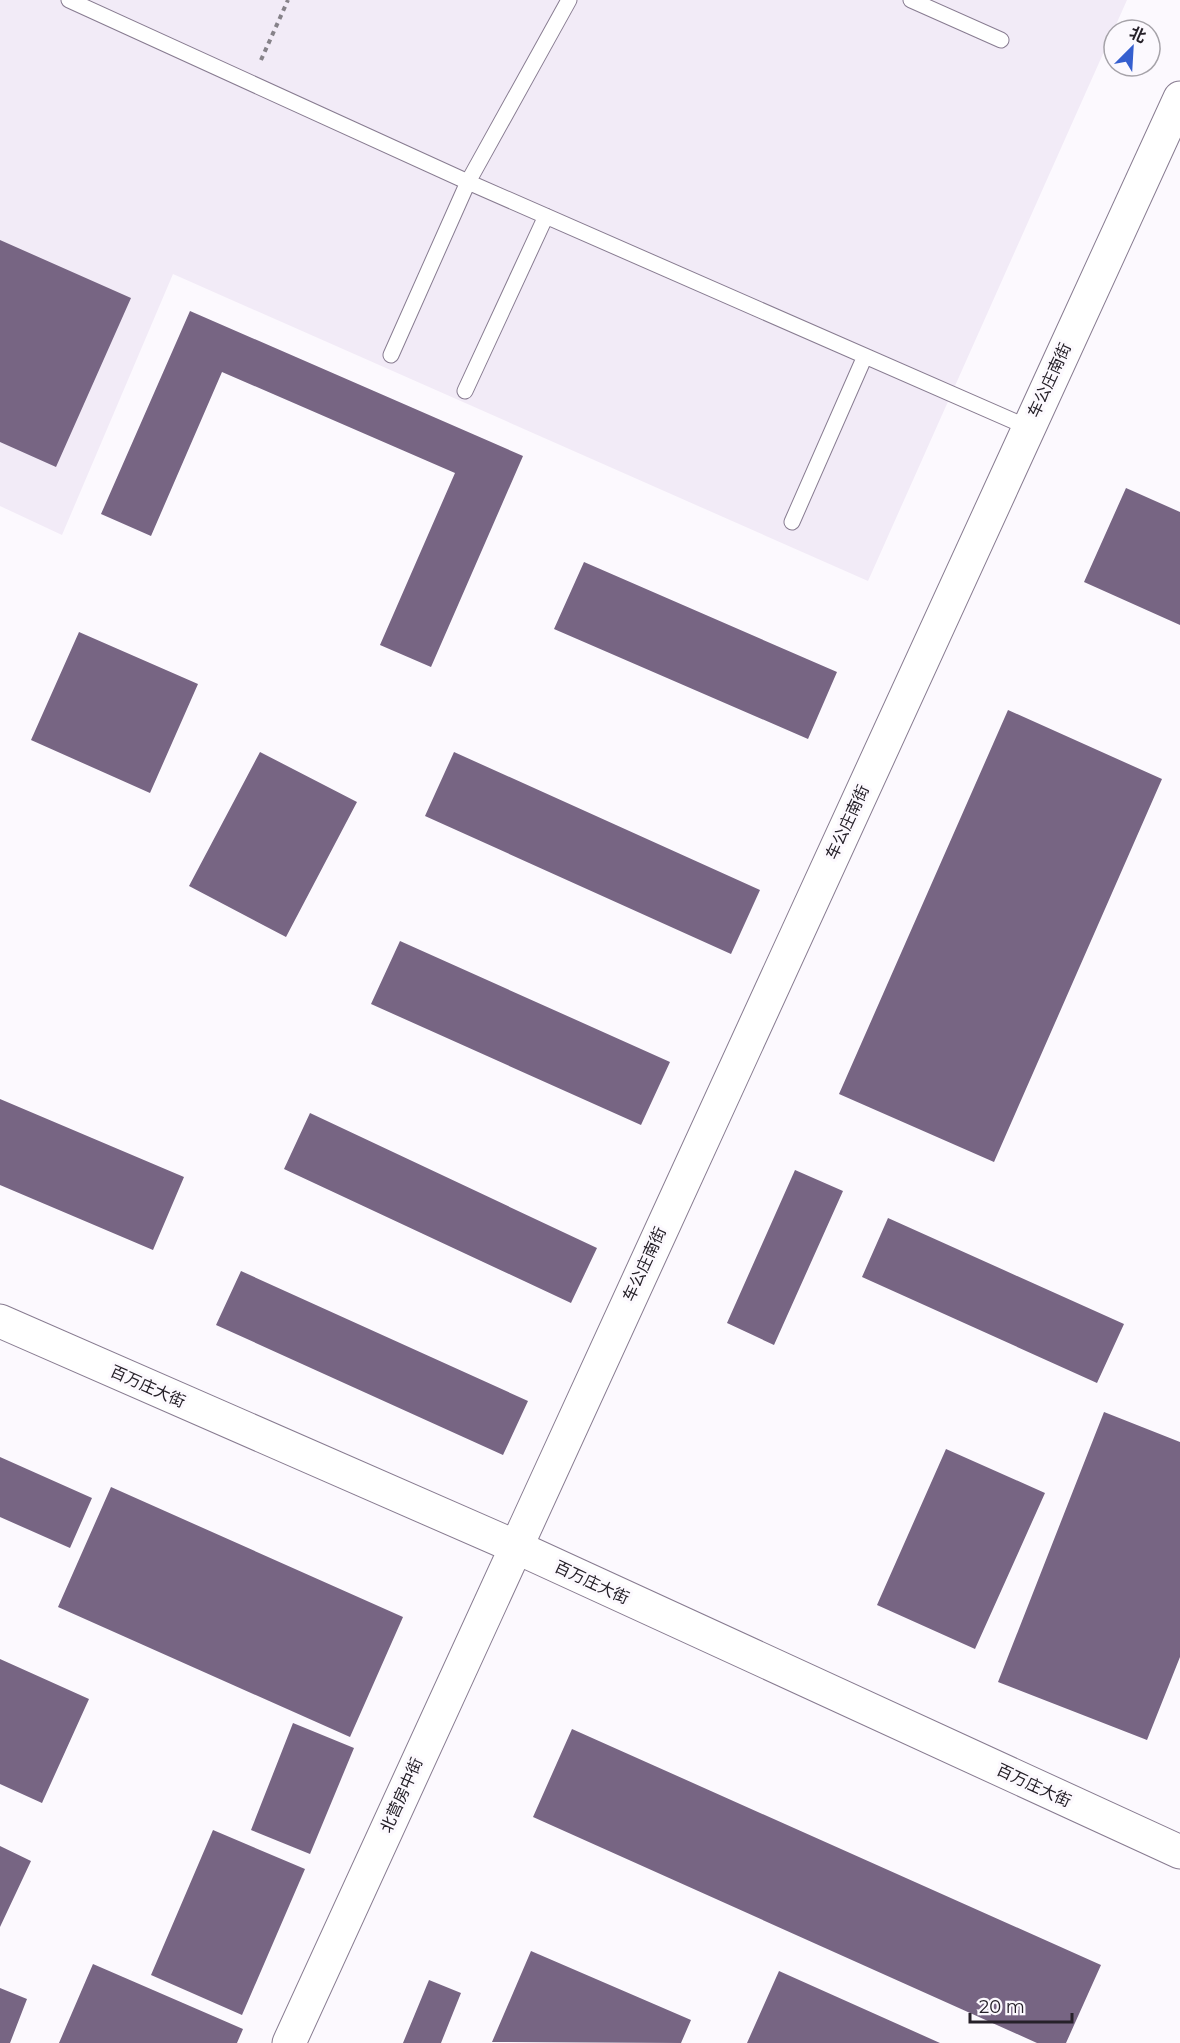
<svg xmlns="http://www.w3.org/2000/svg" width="1180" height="2043" font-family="Montserrat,'Noto Sans SC',sans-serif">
<rect width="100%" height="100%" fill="#fcf9fe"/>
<!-- built -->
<path fill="#f2ebf7" d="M 0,0 L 1127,0 L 868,581 L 173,274 L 62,535 L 0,506 Z"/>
<!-- building -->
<path fill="#776583" d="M 0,240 L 131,298 L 56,467 L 0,442 Z
M 190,311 L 523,456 L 431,667 L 380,645 L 455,473 L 222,372 L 151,536 L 101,514 Z
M 1126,488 L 1180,512 L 1180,625 L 1084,582 Z
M 584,562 L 837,672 L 808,739 L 554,629 Z
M 79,632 L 198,684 L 150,793 L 31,740 Z
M 1008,710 L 1162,779 L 994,1162 L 839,1094 Z
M 260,752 L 357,802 L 286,937 L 189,886 Z
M 454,752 L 760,890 L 731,954 L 425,816 Z
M 400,941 L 670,1062 L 641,1125 L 371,1004 Z
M 0,1099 L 184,1177 L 153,1250 L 0,1185 Z
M 310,1113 L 597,1248 L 571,1303 L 284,1169 Z
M 795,1170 L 843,1191 L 774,1345 L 727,1323 Z
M 888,1218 L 1124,1324 L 1097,1383 L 862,1277 Z
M 241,1271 L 528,1401 L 503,1455 L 216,1325 Z
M 1104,1412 L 1180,1442 L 1180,1657 L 1147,1740 L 998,1682 Z
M 946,1449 L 1045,1493 L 975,1649 L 877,1605 Z
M 0,1457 L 92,1498 L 70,1548 L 0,1517 Z
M 111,1487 L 403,1617 L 350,1737 L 58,1607 Z
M 0,1659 L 89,1699 L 42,1803 L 0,1784 Z
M 293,1723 L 354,1748 L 310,1854 L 251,1830 Z
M 572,1729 L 1101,1965 L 1066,2043 L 1037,2043 L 533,1817 Z
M 213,1830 L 305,1869 L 242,2015 L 151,1975 Z
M 0,1846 L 31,1861 L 0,1927 Z
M 531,1951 L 691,2020 L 681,2043 L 492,2042 Z
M 93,1964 L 243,2029 L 237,2043 L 59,2043 Z
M 779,1971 L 940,2043 L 747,2043 Z
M 429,1980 L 461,1993 L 441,2043 L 403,2043 Z
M 0,1988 L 27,1999 L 10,2043 L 0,2043 Z"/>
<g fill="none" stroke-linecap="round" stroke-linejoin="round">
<!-- lane casing -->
<g stroke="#887c91" stroke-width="17">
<path id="lane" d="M 69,0 L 468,182 L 1027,427
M 911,0 L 1001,40
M 391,355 L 468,182 L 569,0
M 465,391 L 546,216
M 792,522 L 865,356"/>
</g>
<!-- secondary casing -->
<g stroke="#887c91" stroke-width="35">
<path id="secondary" d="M 0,1321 L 514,1546 L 1180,1852
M 289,2043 L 1180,98"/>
</g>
<!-- path -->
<path stroke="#868289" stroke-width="4" stroke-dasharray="4.5 4.5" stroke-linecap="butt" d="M 261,60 L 288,0"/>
<!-- lane -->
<use href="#lane" stroke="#fff" stroke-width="15"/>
<!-- secondary -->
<use href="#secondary" stroke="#fff" stroke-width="33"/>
</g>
<g text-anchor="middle" stroke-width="6" stroke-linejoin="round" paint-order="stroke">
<!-- street labels -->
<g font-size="16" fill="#262129" stroke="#fcf9fe">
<text transform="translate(1049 380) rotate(-65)" y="6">车公庄南街</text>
<text transform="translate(847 822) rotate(-65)" y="6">车公庄南街</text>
<text transform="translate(644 1264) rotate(-65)" y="6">车公庄南街</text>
<text transform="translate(148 1386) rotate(24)" y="6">百万庄大街</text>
<text transform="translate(592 1582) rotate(25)" y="6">百万庄大街</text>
<text transform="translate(1034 1785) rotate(25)" y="6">百万庄大街</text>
<text transform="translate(401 1795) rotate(-66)" y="6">北营房中街</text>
</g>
</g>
<!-- north arrow -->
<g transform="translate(1132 48) rotate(24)"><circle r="28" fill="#fcf9fe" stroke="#a6a3a9" stroke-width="1.5"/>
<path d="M0-4.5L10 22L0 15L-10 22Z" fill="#355fcf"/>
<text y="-9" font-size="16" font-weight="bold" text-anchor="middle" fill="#262129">北</text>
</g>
<!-- scale -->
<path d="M970 2013v9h102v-9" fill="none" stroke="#262129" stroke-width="3"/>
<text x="979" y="2013" font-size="18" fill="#262129" stroke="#fcf9fe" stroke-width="4.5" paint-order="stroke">20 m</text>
</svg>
